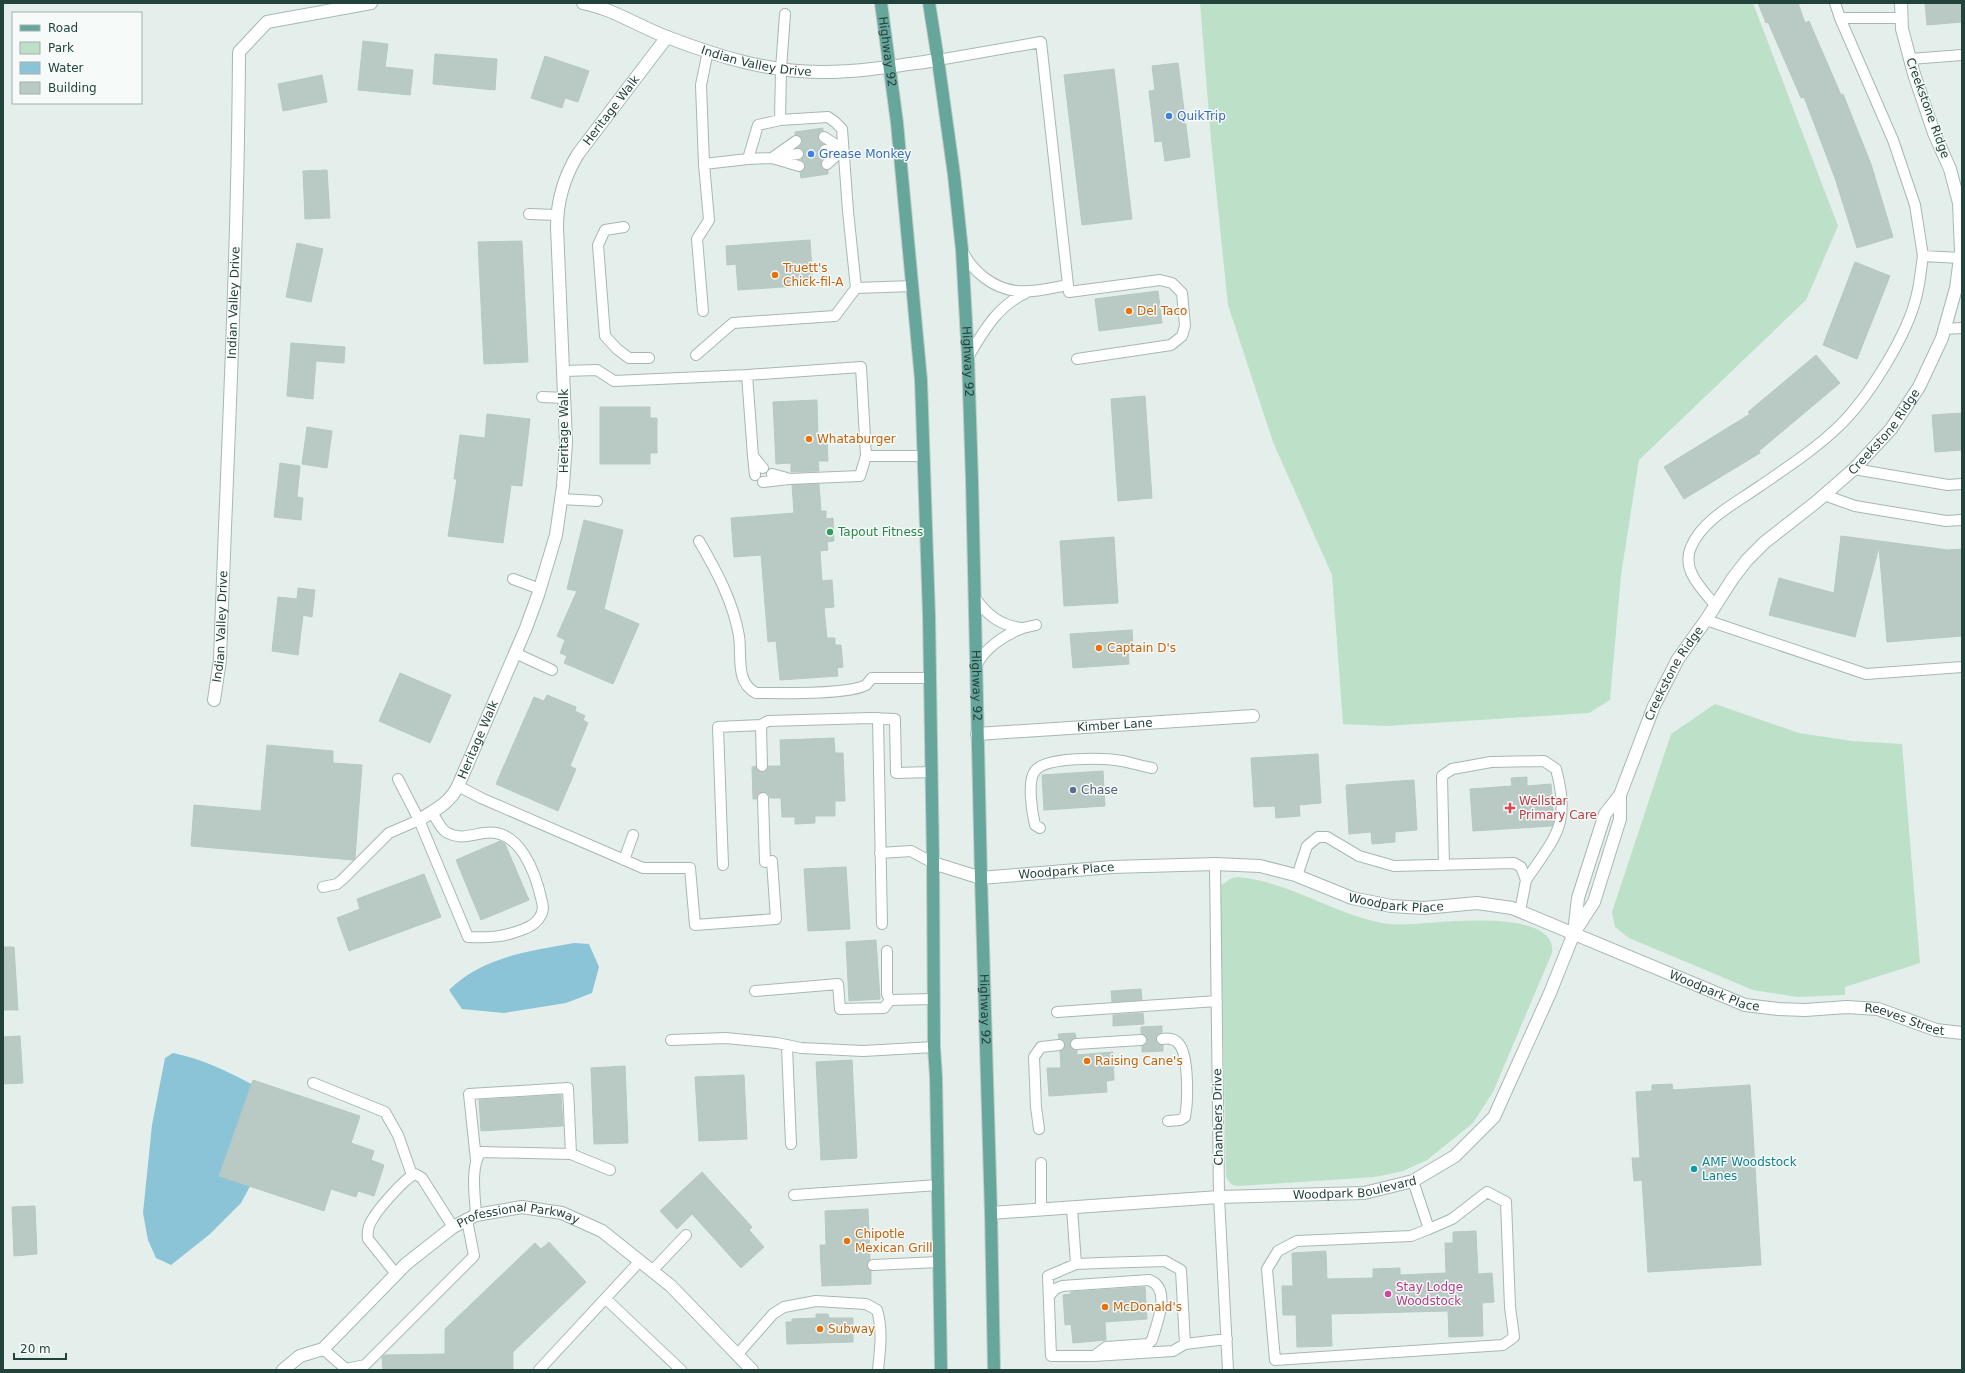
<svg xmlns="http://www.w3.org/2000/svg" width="1965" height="1373" font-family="'DejaVu Sans',sans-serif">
<rect width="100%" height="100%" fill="#e4efeb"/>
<!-- green -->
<path fill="#bde0c9" d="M 1200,3 L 1753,3 L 1838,226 L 1806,300 L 1639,460 L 1621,575 L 1610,700 L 1589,713 L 1386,726 L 1343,724 L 1332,575 L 1273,442 L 1228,305 L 1211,140 Z
M 1715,704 L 1799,733 L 1852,741 L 1902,744 L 1920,963 L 1845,987 L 1845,995 L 1798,997 L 1753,990 L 1629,938 L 1615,927 L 1612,912 L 1671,734 Z
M 1238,877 C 1290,882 1331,913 1382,923 C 1391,925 1402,924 1412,924 C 1439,923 1558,907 1552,953 L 1493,1092 L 1473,1123 L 1427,1160 L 1403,1171 L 1375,1177 L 1238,1186 C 1232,1186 1228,1182 1226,1176 L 1220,886 L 1232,878 Z"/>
<!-- water -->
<path fill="#8ac4d6" d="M 574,943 L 589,944 L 599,967 L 592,993 L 566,1003 L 504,1013 L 462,1009 L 449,990 C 482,957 529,951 574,943 Z
M 173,1053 C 202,1059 227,1071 253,1085 L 263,1162 L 241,1203 L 210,1234 L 171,1265 L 156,1258 L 148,1240 L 143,1213 L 152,1125 L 165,1058 Z"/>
<!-- building -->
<path fill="#b9cac4" stroke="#b6c9c3" d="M 1758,3 L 1798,3 L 1805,23 L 1809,21 L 1841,95 L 1843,94 L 1871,164 L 1893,237 L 1857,248 L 1835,178 L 1804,97 L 1801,98 L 1768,22 L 1766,23 Z
M 1925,3 L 1962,3 L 1962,22 L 1927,25 Z
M 363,41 L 388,44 L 385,67 L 413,70 L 410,95 L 358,90 Z
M 435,54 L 497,59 L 495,90 L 433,84 Z
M 545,56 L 589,71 L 578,102 L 565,98 L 562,108 L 531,98 Z
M 1178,63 L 1190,157 L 1165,161 L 1162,141 L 1155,142 L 1149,91 L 1155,90 L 1152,66 Z
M 1114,69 L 1132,219 L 1082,225 L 1064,75 Z
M 322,75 L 327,102 L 283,111 L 278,84 Z
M 823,128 L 823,131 L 818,136 L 818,140 L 823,144 L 819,147 L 819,151 L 822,156 L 826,156 L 821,165 L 823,169 L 828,170 L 828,174 L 801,178 L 800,172 L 805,167 L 804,162 L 801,160 L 804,154 L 803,150 L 798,148 L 802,144 L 802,140 L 799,135 L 795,135 L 795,132 Z
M 327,170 L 330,218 L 305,219 L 303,171 Z
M 810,240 L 813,285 L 738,290 L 736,264 L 727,265 L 726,246 Z
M 522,241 L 528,362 L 484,364 L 478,242 Z
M 297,243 L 323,249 L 311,302 L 286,297 Z
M 1855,262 L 1890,276 L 1857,359 L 1823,345 Z
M 1158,291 L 1162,323 L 1099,331 L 1095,299 Z
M 291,343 L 345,347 L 344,363 L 316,361 L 313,399 L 287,396 Z
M 1816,355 L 1840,383 L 1759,451 L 1760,453 L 1684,499 L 1664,467 L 1750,414 L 1748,412 Z
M 1145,396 L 1152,498 L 1118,501 L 1111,399 Z
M 817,400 L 818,440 L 827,440 L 828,461 L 818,461 L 819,471 L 791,472 L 791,463 L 776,464 L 773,402 Z
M 600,407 L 650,407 L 650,418 L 657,418 L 657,453 L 650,453 L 650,464 L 600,464 Z
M 1962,413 L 1962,450 L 1935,452 L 1932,415 Z
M 487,414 L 530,419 L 522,486 L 511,485 L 503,543 L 448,536 L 457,479 L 454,479 L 460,435 L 485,438 Z
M 307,427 L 332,431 L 327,468 L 302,464 Z
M 280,463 L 300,466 L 297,497 L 303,498 L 301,520 L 274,517 Z
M 819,484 L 821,511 L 826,511 L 826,519 L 833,518 L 834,541 L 827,542 L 828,550 L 820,551 L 822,581 L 832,580 L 834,607 L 824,608 L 827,638 L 835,638 L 835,645 L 841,645 L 843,667 L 837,668 L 838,676 L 780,680 L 776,641 L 768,642 L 761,555 L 734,557 L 731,518 L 794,513 L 792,485 Z
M 584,520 L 623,530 L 604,609 L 639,624 L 613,684 L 564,663 L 567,656 L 560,653 L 565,640 L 557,636 L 577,591 L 567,589 Z
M 1841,536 L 1948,550 L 1962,549 L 1962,636 L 1887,642 L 1879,547 L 1855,637 L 1769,615 L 1779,578 L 1834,593 Z
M 1114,537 L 1118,603 L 1064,606 L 1060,541 Z
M 298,588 L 315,590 L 312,617 L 303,615 L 298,655 L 272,651 L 278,597 L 297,599 Z
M 1132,630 L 1133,645 L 1128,645 L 1129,664 L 1073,668 L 1070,634 Z
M 400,673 L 451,695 L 430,743 L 379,721 Z
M 547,695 L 576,707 L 575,711 L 585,716 L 583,720 L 588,723 L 570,766 L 576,769 L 558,811 L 496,784 L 534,697 L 544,701 Z
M 834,738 L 835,753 L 843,753 L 845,801 L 835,801 L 835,816 L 815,816 L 815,823 L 795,824 L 795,817 L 782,817 L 781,798 L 770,798 L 768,794 L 763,792 L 759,793 L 757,799 L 753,799 L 752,767 L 756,766 L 759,771 L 763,772 L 767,769 L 768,766 L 781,766 L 780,740 Z
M 267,745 L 333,751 L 333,763 L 362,765 L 355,858 L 353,860 L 191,846 L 194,805 L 261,811 Z
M 1318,754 L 1321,803 L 1299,805 L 1300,816 L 1276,818 L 1275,806 L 1254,807 L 1251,758 Z
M 1103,771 L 1105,806 L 1044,810 L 1042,775 Z
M 1527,777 L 1527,786 L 1551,784 L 1554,820 L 1552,826 L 1473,831 L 1470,789 L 1512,786 L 1511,778 Z
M 1414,780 L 1417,830 L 1395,832 L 1395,842 L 1372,844 L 1371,832 L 1349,834 L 1346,785 Z
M 500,841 L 505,844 L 529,900 L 481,920 L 456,860 Z
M 846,867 L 850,929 L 808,931 L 804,869 Z
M 424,874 L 441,917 L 349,951 L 337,918 L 360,909 L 357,899 Z
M 876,940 L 880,999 L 849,1001 L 846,942 Z
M 3,947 L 14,947 L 18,1010 L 3,1010 Z
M 1141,989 L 1142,1000 L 1112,1002 L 1111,991 Z
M 1143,1013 L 1144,1024 L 1113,1026 L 1113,1015 Z
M 1162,1026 L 1162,1032 L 1158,1034 L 1156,1039 L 1157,1043 L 1163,1045 L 1163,1051 L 1142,1052 L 1142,1046 L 1147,1043 L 1147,1040 L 1146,1036 L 1141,1034 L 1141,1027 Z
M 1075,1033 L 1076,1038 L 1070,1041 L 1070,1045 L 1073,1050 L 1077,1050 L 1077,1055 L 1113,1052 L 1114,1080 L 1106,1081 L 1107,1092 L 1049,1096 L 1047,1068 L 1061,1068 L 1060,1051 L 1063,1050 L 1065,1045 L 1064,1041 L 1059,1039 L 1058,1034 Z
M 20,1036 L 23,1083 L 3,1084 L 3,1037 Z
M 852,1060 L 857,1158 L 821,1160 L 816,1062 Z
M 625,1066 L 628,1143 L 594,1144 L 591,1068 Z
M 744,1075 L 747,1139 L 699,1141 L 695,1077 Z
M 253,1080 L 360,1116 L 351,1143 L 374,1151 L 371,1160 L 384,1165 L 374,1196 L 358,1191 L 356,1197 L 331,1189 L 324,1211 L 219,1176 Z
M 1672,1084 L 1673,1090 L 1750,1085 L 1761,1265 L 1648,1272 L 1642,1180 L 1634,1181 L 1632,1158 L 1640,1158 L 1636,1092 L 1652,1091 L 1652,1085 Z
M 561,1095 L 563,1126 L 481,1131 L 479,1100 Z
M 702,1172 L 752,1227 L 749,1230 L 764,1247 L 741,1268 L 692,1214 L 677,1229 L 660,1211 Z
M 35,1206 L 37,1254 L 14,1256 L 12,1207 Z
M 868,1209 L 870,1259 L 867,1265 L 871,1271 L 871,1284 L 822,1286 L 820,1245 L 826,1245 L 825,1211 Z
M 1476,1231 L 1478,1274 L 1492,1273 L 1494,1302 L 1482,1303 L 1483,1336 L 1449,1337 L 1448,1311 L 1331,1314 L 1332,1346 L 1297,1347 L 1296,1315 L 1283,1315 L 1282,1286 L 1293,1286 L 1292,1253 L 1326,1251 L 1327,1279 L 1373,1278 L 1373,1269 L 1400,1268 L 1400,1275 L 1446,1273 L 1445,1243 L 1453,1243 L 1453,1232 Z
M 549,1242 L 586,1282 L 513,1352 L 513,1370 L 383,1370 L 382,1357 L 385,1355 L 445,1354 L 445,1329 L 535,1243 L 541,1249 Z
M 1145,1287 L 1147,1319 L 1105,1322 L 1106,1340 L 1073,1343 L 1071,1324 L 1065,1325 L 1063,1295 L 1071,1294 L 1071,1292 Z
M 816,1314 L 828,1314 L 829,1318 L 853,1318 L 853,1342 L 787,1344 L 786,1322 L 792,1322 L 792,1319 L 816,1318 Z"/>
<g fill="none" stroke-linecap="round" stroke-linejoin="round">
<!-- service casing -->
<g stroke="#a6b8b3" stroke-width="12">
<path id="service" d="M 1835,3 L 1840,18 L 1902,18
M 1840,18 L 1893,140 L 1915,205 L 1923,256 L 1960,258
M 1910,59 L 1962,55
M 938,60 L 1041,42 L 1068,285 C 1052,288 1033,293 1016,291 C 993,288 973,272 963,252
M 824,137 L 843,149
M 825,150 L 843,149
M 774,157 L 798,154
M 772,158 L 796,141
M 748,159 L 772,158 L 799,166
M 704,164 L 748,159 L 758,125 L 780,120
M 827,164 L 843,149
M 529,214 L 557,215
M 624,227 L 605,230 L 598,245 L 605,336 L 617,349 L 629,358 L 649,358
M 856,288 L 913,286
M 1069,292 L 1160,280 L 1172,283 L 1182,293 L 1185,326 L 1182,336 L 1171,345 L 1077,359
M 703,311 L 697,239 L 709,220 L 704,164 L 701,85 L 708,51
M 1945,329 L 1962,328
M 696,355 L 733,323 L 835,316 L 856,288 L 848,211 L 842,129 L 835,122 L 828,117 L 780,120 L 781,69 L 785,14
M 968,357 C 983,332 998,305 1026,293
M 563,371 L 597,370 L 614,381 L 747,375 L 861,367 L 866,456 L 860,476 L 789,479 L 763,482
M 747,375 L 753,456 L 763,468
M 542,397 L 565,398
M 753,456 L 755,475
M 866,456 L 924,456
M 1854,469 L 1948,485 L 1962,484
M 772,474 L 787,478
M 1824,495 L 1855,506 L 1946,521 L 1962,520
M 561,499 L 597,501
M 699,541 C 716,570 733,601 739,636 C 742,657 735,682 756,693 C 779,693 848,695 866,685 C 868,683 870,680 872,678 L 930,678
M 513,579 L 540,589
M 975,598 C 988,616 1001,626 1023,628 C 1004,635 985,648 976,666
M 1715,605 C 1702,589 1681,570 1691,547 C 1703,519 1736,503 1760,486 C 1786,468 1814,450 1837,428 C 1867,400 1908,335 1917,294 C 1920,282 1921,268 1923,256
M 1706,620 L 1866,674 L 1962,667
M 1023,628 L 1036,625
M 515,653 L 552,670
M 878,718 L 882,924
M 762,766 L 761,725 L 768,721 L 870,718 L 895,719 L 896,773 L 932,772
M 398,779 L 419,820 L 468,937 C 488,938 505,937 524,929 C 535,925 546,915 542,902 C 536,874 520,827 484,833 C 470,835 459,840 446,832 C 440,828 436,818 432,812
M 458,786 L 481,798 L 643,868 L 690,868 L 695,925 L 776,919 L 772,861
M 763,798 L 765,862
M 1040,828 L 1035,825 C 1032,813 1027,781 1035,771 C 1046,756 1105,758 1122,761 C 1132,763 1142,766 1152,768
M 880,853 L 911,851 L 933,863
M 624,860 L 633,835
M 1215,864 L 1219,1197 L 1228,1370
M 723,865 L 718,727 L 761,725
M 1444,865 L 1442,776 L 1452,769 L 1491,762 L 1544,761 L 1556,769 C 1571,824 1556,836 1526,880
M 1297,876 L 1307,846 L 1318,837 L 1327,837 L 1359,856 L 1394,866 L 1514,863 L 1521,867 L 1526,880 L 1520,911
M 323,887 L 337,884 L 343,879 L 389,833 L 419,820
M 887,951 L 887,994 L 890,1000 L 934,999
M 755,991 L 838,984 L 840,1009 L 884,1008 L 890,1000
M 1057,1012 L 1217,1001
M 1162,1039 C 1168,1038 1175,1039 1179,1044 C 1189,1056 1188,1102 1185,1117 L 1180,1120 L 1168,1121
M 671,1040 L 726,1038 L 777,1043 L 801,1048 L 863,1051 L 934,1047
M 1076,1044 L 1141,1040
M 787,1047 L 791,1144
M 313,1083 L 385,1112 L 398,1135 L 412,1175
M 1039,1129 L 1036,1107 L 1034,1057 L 1041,1047 L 1059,1045
M 476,1160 L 469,1094 L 568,1088 L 571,1154
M 1413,1181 L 1429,1229 L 1411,1236 L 1297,1241 L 1278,1251 L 1267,1269 L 1275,1360 L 1503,1345 L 1514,1337 L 1510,1307 L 1506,1202 L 1487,1192 L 1452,1219 L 1429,1229
M 794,1195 L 938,1185
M 1072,1208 L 1076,1264
M 1041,1210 L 1041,1163
M 476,1215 C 475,1197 470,1165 481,1152 L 571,1154 L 610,1170
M 873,1265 L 939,1262
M 652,1271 L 686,1235
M 396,1274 L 368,1239 C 367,1232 368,1226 372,1220 C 378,1209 404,1179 415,1174 L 422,1178 L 453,1227
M 1049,1296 L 1055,1289 L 1062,1286 L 1149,1280 C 1172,1288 1157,1323 1152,1340 L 1148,1344 L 1106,1347 L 1094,1356
M 606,1299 L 681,1370
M 1185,1344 L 1181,1270 L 1165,1261 L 1100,1263 L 1076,1264 L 1048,1276 L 1051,1356 L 1094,1356 L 1173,1351 L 1185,1344 L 1227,1339
M 323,1349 L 346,1369 L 365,1365 L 474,1256 L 467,1220
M 737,1355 L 773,1314 L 784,1307 L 816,1301 L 866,1304 L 877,1310 C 883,1330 880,1350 878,1370
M 539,1370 L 640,1261"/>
</g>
<!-- minor casing -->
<g stroke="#a6b8b3" stroke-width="14">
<g id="minor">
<path id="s1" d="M 583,3 C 611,8 640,27 667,37 C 716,56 771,73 824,72 C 862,72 901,65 938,60"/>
<path id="s2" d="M 214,700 L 220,660 C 227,458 238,255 239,52 L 267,22 L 371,3"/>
<path id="s3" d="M 977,734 L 1253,716"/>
<path id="s4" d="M 419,820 C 435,810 450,803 458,786 L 526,628 L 538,595 L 556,535 L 563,486 L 566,442 L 557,227 C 557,200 564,177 578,154 L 667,37"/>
<path id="s5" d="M 933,863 L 981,878 L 1112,867 L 1215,864 L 1260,866 L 1295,875 L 1352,898 L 1391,906 L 1424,908 L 1477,903 L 1512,908 L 1745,1005 L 1778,1009 L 1805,1010 L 1847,1007 L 1878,1009 L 1936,1030 L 1962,1033"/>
<path id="s6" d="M 1574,933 L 1578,898 L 1605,814 L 1620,795 L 1654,706 L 1678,659 L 1706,620 L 1733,578 L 1747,560 L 1765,542 L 1815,503 L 1854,469 L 1891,429 L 1919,387 L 1942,338 L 1956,288 L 1961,251 L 1959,203 L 1950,169 L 1934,133 L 1914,74 L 1902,29 L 1901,3"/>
<path id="s7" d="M 991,1213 L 1219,1197 L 1364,1193 L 1413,1181 L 1455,1156 L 1494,1117 L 1550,993 L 1574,933 L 1594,902 L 1620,819 L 1620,795"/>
<path id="s8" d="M 283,1370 L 300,1356 L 323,1349 L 406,1264 L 453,1227 L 476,1215 L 522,1207 L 562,1213 L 602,1231 L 671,1286 L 752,1370"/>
</g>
</g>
<!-- primary casing -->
<g stroke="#c1cac8" stroke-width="14">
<g id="primary">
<path id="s9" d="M 881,3 L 897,123 L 921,380 L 929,615 L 933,863 L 934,1047 L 936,1077 L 941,1370"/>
<path id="s10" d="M 929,3 L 938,60 L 954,175 L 962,250 L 968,357 L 972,481 L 981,878 L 991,1213 L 994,1370"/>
</g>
</g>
<!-- service -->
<use href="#service" stroke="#fff" stroke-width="10"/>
<!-- minor -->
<use href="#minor" stroke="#fff" stroke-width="12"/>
<!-- primary -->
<use href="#primary" stroke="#67a69b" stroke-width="12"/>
</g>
<!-- markers -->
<g fill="#3f7fe0" stroke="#f6faf8" stroke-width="1.5">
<circle cx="1169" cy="116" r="4"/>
<circle cx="811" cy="154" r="4"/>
</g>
<g fill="#e8710a" stroke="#f6faf8" stroke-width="1.5">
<circle cx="775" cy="275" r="4"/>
<circle cx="1129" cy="311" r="4"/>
<circle cx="809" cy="439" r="4"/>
<circle cx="1099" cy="648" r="4"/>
<circle cx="1087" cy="1061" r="4"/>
<circle cx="847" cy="1241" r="4"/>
<circle cx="1105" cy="1307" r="4"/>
<circle cx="820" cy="1329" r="4"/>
</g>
<circle fill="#2e9e5b" stroke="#f6faf8" stroke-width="1.5" cx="830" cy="532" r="4"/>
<circle fill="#5c6f8a" stroke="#f6faf8" stroke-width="1.5" cx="1073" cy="790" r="4"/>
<path fill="#e0444e" stroke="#f6faf8" stroke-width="1.5" d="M1508 802h4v4h4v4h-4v4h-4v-4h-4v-4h4z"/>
<circle fill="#0f9aa8" stroke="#f6faf8" stroke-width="1.5" cx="1694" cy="1169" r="4"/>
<circle fill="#d1479c" stroke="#f6faf8" stroke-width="1.5" cx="1388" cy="1294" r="4"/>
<g text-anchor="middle" stroke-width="3" stroke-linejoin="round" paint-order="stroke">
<!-- street labels -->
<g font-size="12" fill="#22423c" stroke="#f6faf8">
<text dy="4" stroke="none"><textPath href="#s9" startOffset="49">Highway 92</textPath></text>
<text dy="4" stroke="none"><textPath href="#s1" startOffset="184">Indian Valley Drive</textPath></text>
<text transform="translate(1928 108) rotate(70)" y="4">Creekstone Ridge</text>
<text dy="4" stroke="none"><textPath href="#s4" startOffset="763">Heritage Walk</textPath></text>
<text dy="4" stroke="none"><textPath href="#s2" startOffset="398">Indian Valley Drive</textPath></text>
<text dy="4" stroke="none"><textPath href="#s10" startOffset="361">Highway 92</textPath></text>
<text dy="4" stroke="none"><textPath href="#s6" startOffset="605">Creekstone Ridge</textPath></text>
<text transform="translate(564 431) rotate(-90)" y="4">Heritage Walk</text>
<text dy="4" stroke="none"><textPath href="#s2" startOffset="74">Indian Valley Drive</textPath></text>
<text dy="4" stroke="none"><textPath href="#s6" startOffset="281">Creekstone Ridge</textPath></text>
<text dy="4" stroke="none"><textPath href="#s10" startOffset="685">Highway 92</textPath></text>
<text dy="4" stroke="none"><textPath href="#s3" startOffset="138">Kimber Lane</textPath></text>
<text dy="4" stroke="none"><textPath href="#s4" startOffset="103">Heritage Walk</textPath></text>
<text dy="4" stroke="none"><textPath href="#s5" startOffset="136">Woodpark Place</textPath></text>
<text dy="4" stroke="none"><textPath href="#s5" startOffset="472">Woodpark Place</textPath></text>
<text dy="4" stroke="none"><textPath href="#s5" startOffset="808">Woodpark Place</textPath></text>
<text dy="4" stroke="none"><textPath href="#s10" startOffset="1009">Highway 92</textPath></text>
<text dy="4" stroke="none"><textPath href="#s5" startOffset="1003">Reeves Street</textPath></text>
<text transform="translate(1218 1117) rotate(-91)" y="4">Chambers Drive</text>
<text dy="4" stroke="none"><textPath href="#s7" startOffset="365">Woodpark Boulevard</textPath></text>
<text dy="4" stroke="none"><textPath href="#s8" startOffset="293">Professional Parkway</textPath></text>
</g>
<!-- shop labels -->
<g font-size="12" fill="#366cbe" stroke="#f6faf8" text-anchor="start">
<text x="1177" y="120">QuikTrip</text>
<text x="819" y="158">Grease Monkey</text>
</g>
<!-- food labels -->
<g font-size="12" fill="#c56008" stroke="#f6faf8" text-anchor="start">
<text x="783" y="272">Truett's<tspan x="783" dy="14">Chick-fil-A</tspan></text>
<text x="1137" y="315">Del Taco</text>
<text x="817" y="443">Whataburger</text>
<text x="1107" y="652">Captain D's</text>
<text x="1095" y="1065">Raising Cane's</text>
<text x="855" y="1238">Chipotle<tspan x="855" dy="14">Mexican Grill</tspan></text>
<text x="1113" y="1311">McDonald's</text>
<text x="828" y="1333">Subway</text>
</g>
<!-- leisure labels -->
<g font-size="12" fill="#27864d" stroke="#f6faf8" text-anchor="start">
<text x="838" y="536">Tapout Fitness</text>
</g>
<!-- service labels -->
<g font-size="12" fill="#4e5e75" stroke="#f6faf8" text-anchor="start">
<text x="1081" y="794">Chase</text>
</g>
<!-- health labels -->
<g font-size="12" fill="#be3a42" stroke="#f6faf8" text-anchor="start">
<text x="1519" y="805">Wellstar<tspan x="1519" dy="14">Primary Care</tspan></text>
</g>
<!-- culture labels -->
<g font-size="12" fill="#0d838f" stroke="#f6faf8" text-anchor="start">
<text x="1702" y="1166">AMF Woodstock<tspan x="1702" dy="14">Lanes</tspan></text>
</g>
<!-- hotel labels -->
<g font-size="12" fill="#b23c85" stroke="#f6faf8" text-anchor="start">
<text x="1396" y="1291">Stay Lodge<tspan x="1396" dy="14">Woodstock</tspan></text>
</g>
</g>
<!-- border -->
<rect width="1965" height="1373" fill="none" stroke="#22423c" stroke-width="8"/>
<!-- legend -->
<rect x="12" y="12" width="130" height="92" fill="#f6faf8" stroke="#a1b0ad"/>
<rect x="20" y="25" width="20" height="6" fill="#67a69b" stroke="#a1b0ad"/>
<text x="48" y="32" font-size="12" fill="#22423c">Road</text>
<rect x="20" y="42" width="20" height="12" fill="#bde0c9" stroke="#a1b0ad"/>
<text x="48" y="52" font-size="12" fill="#22423c">Park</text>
<rect x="20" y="62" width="20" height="12" fill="#8ac4d6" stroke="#a1b0ad"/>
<text x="48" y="72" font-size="12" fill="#22423c">Water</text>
<rect x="20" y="82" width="20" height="12" fill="#b9cac4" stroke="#a1b0ad"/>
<text x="48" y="92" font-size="12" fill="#22423c">Building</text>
<!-- scale -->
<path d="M14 1353v6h52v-6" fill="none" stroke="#22423c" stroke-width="2"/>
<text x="20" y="1353" font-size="12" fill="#22423c" stroke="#f6faf8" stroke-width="3" paint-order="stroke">20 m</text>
</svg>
